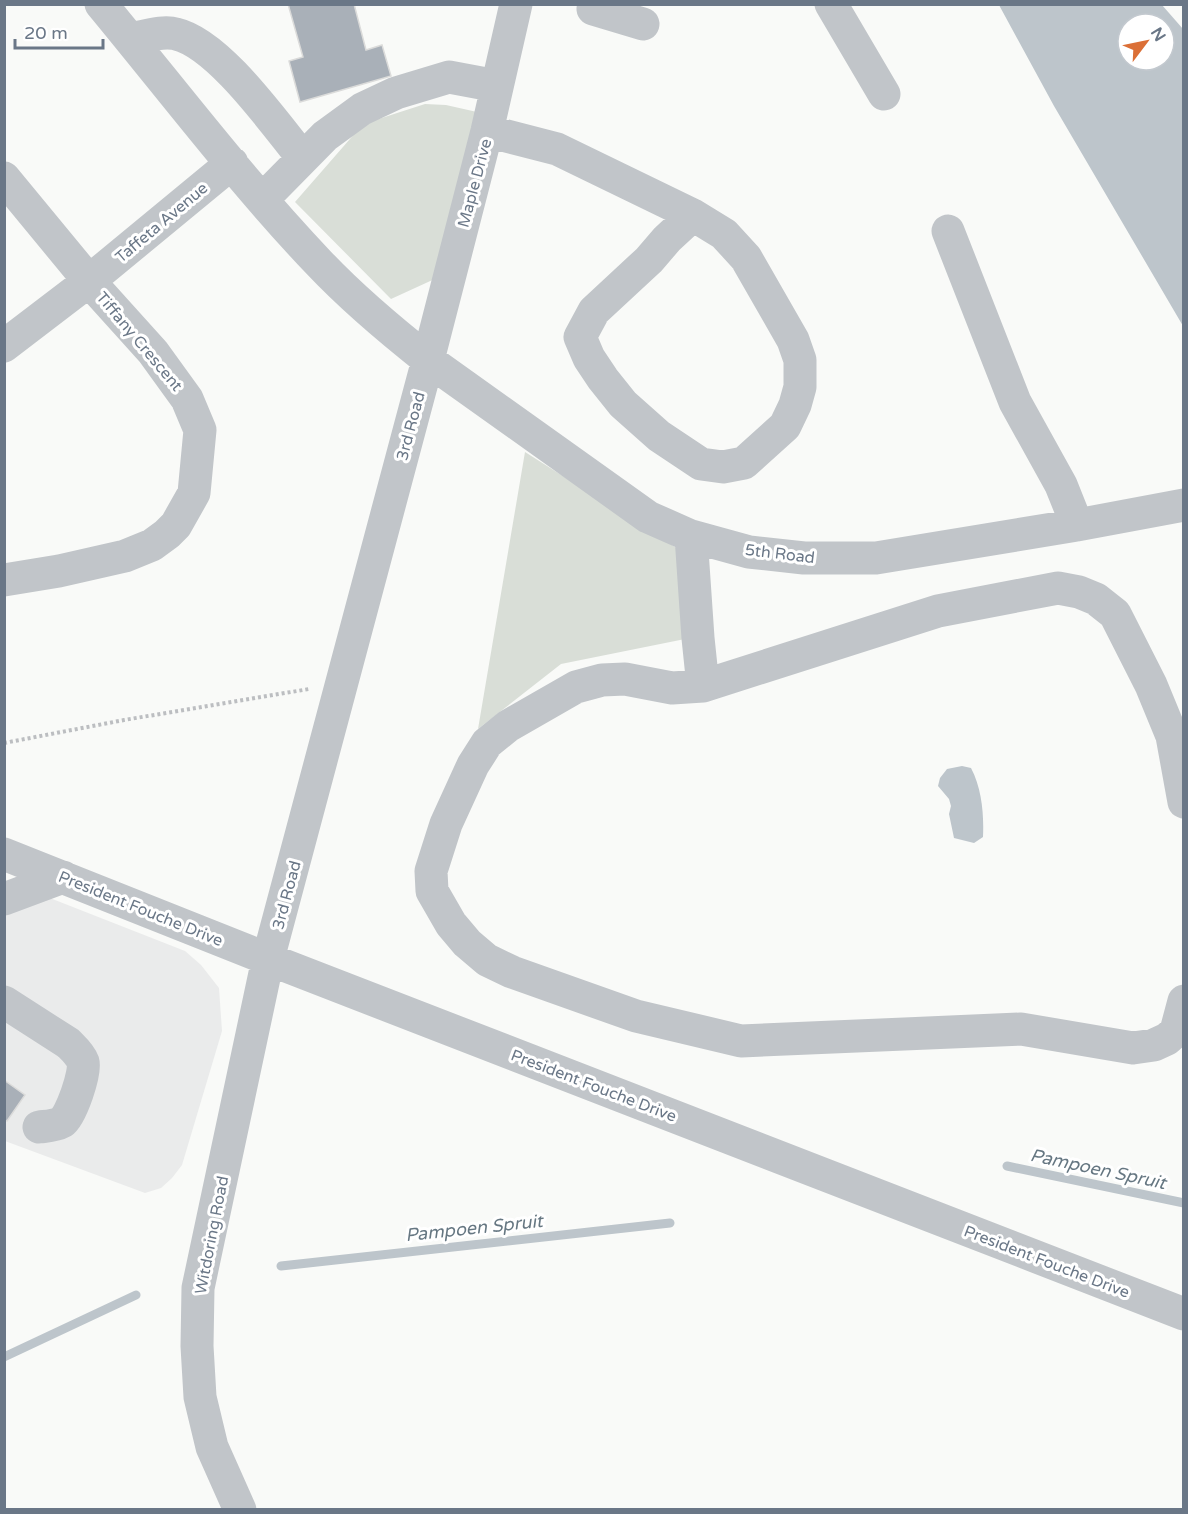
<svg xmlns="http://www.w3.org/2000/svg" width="1188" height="1514" font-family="'Varela Round',sans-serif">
<rect width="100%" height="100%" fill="#f9faf8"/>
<!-- built -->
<path fill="#eaebeb" d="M 4,880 L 185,951 L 201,965 L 219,988 L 222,1031 L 182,1165 L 172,1178 L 161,1188 L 145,1193 L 5,1141 Z"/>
<!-- green -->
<path fill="#d9ded7" d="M 425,104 L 446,105 L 477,112 L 439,277 L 391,299 L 295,202 L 363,124 Z
M 525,452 L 686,554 L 690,638 L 561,664 L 478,729 Z"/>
<!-- water -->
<path fill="#bdc5cb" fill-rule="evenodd" d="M 999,5 L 1162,5 L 1183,29 L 1183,326 L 1054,106 ZM 1128,24 L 1164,24 L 1164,60 L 1128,60 Z
M 962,766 L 971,768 C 982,789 984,814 983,837 L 974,843 L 954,838 L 949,814 L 951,806 L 949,799 L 938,786 L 940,778 L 947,769 Z"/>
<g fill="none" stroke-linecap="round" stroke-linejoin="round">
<!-- stream -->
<path stroke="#bdc5cb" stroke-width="9" d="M 1007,1166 L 1184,1203
M 281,1266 L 670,1223
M 4,1357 L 136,1295"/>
</g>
<!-- building -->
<path fill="#a9b0b8" stroke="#dbdbda" stroke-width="1.5" d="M 288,4 L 354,4 L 366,50 L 382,45 L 391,76 L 300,102 L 289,61 L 303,57 Z
M 4,1080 L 25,1095 L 7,1121 L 4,1119 Z"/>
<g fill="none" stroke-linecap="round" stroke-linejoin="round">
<!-- path -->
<path stroke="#bcbec1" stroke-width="4" stroke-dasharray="3 3" stroke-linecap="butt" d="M 4,743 L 124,720 L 309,689"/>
<!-- minor -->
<path stroke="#c1c5c9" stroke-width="33" d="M 101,4 C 173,91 241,181 319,263 C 352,298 390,330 428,360 L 268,959 L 198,1288 L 197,1346 L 200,1397 L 212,1447 L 240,1510
M 516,4 L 487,131 L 428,360 L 648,517 L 691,536 L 749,552 L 804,558 L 876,558 L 1077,525 L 1184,505
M 831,4 L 884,94
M 593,9 L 643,24
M 130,39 C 144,37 162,30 176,34 C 219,44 274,123 303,158
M 487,131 L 557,149 L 693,215 L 724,234 L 746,258 L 793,340 L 800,360 L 800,387 L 795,405 L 785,426 L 744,463 L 723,467 L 701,464 L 659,436 L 623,404 L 603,379 L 589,358 L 580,337 L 594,311 L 649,260 L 667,239 L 693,215
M 4,178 L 89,281 L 153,352 L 187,399 L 200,430 L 194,493 L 176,525 L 167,534 L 152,545 L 125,556 L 59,571 L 4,580
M 262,200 L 325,136 L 362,109 L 396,93 L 449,77 L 497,86
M 948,231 L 1015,402 L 1061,485 L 1077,525
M 4,346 L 89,281 L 232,163
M 691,536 L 698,638 L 703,686
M 1184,802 L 1172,736 L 1151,685 L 1115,614 L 1096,599 L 1079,592 L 1058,588 L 938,611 L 703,686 L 672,688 L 625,679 L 602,680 L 576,687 L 508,726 L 487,743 L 473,765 L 446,824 L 431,871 L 432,891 L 451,924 L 467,943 L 487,960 L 512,972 L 636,1016 L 741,1041 L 1021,1029 L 1133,1048 L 1154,1045 L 1167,1039 L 1176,1031 L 1184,1001
M 4,854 L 268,959 L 1184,1314
M 4,899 L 63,877
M 4,1002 L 68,1043 C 74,1049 80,1054 83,1062 C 86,1072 71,1116 62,1122 C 55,1126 47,1126 39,1127"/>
</g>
<g text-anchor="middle" stroke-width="6" stroke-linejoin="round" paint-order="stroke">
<!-- street labels -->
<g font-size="16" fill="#6a7787" stroke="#fff">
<text transform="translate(474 183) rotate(-75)" y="6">Maple Drive</text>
<text transform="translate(161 222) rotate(-40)" y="6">Taffeta Avenue</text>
<text transform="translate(140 341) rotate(50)" y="6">Tiffany Crescent</text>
<text transform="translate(410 426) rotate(-75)" y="6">3rd Road</text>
<text transform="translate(780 553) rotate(7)" y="6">5th Road</text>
<text transform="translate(286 895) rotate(-75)" y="6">3rd Road</text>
<text transform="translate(141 908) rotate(22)" y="6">President Fouche Drive</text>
<text transform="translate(594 1085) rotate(21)" y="6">President Fouche Drive</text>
<text transform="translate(211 1235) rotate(-79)" y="6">Witdoring Road</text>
<text transform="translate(1047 1261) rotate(21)" y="6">President Fouche Drive</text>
</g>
<!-- water labels -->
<g font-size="18" font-style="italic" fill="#667782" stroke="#fff">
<text transform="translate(1098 1169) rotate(12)" y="6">Pampoen Spruit</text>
<text transform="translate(474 1228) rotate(-6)" y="6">Pampoen Spruit</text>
</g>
</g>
<!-- border -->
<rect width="1188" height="1514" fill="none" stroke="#6a7787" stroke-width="12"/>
<!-- north arrow -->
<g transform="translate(1146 42) rotate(58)"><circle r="28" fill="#ffffff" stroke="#c3c9cf" stroke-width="1.5"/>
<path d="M0-4.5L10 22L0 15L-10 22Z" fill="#db6f36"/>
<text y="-9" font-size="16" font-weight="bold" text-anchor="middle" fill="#6a7787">N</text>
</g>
<!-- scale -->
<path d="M15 39v9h88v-9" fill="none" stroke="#6a7787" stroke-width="3"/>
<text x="24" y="39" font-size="18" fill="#6a7787" stroke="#ffffff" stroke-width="4.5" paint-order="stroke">20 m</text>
</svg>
